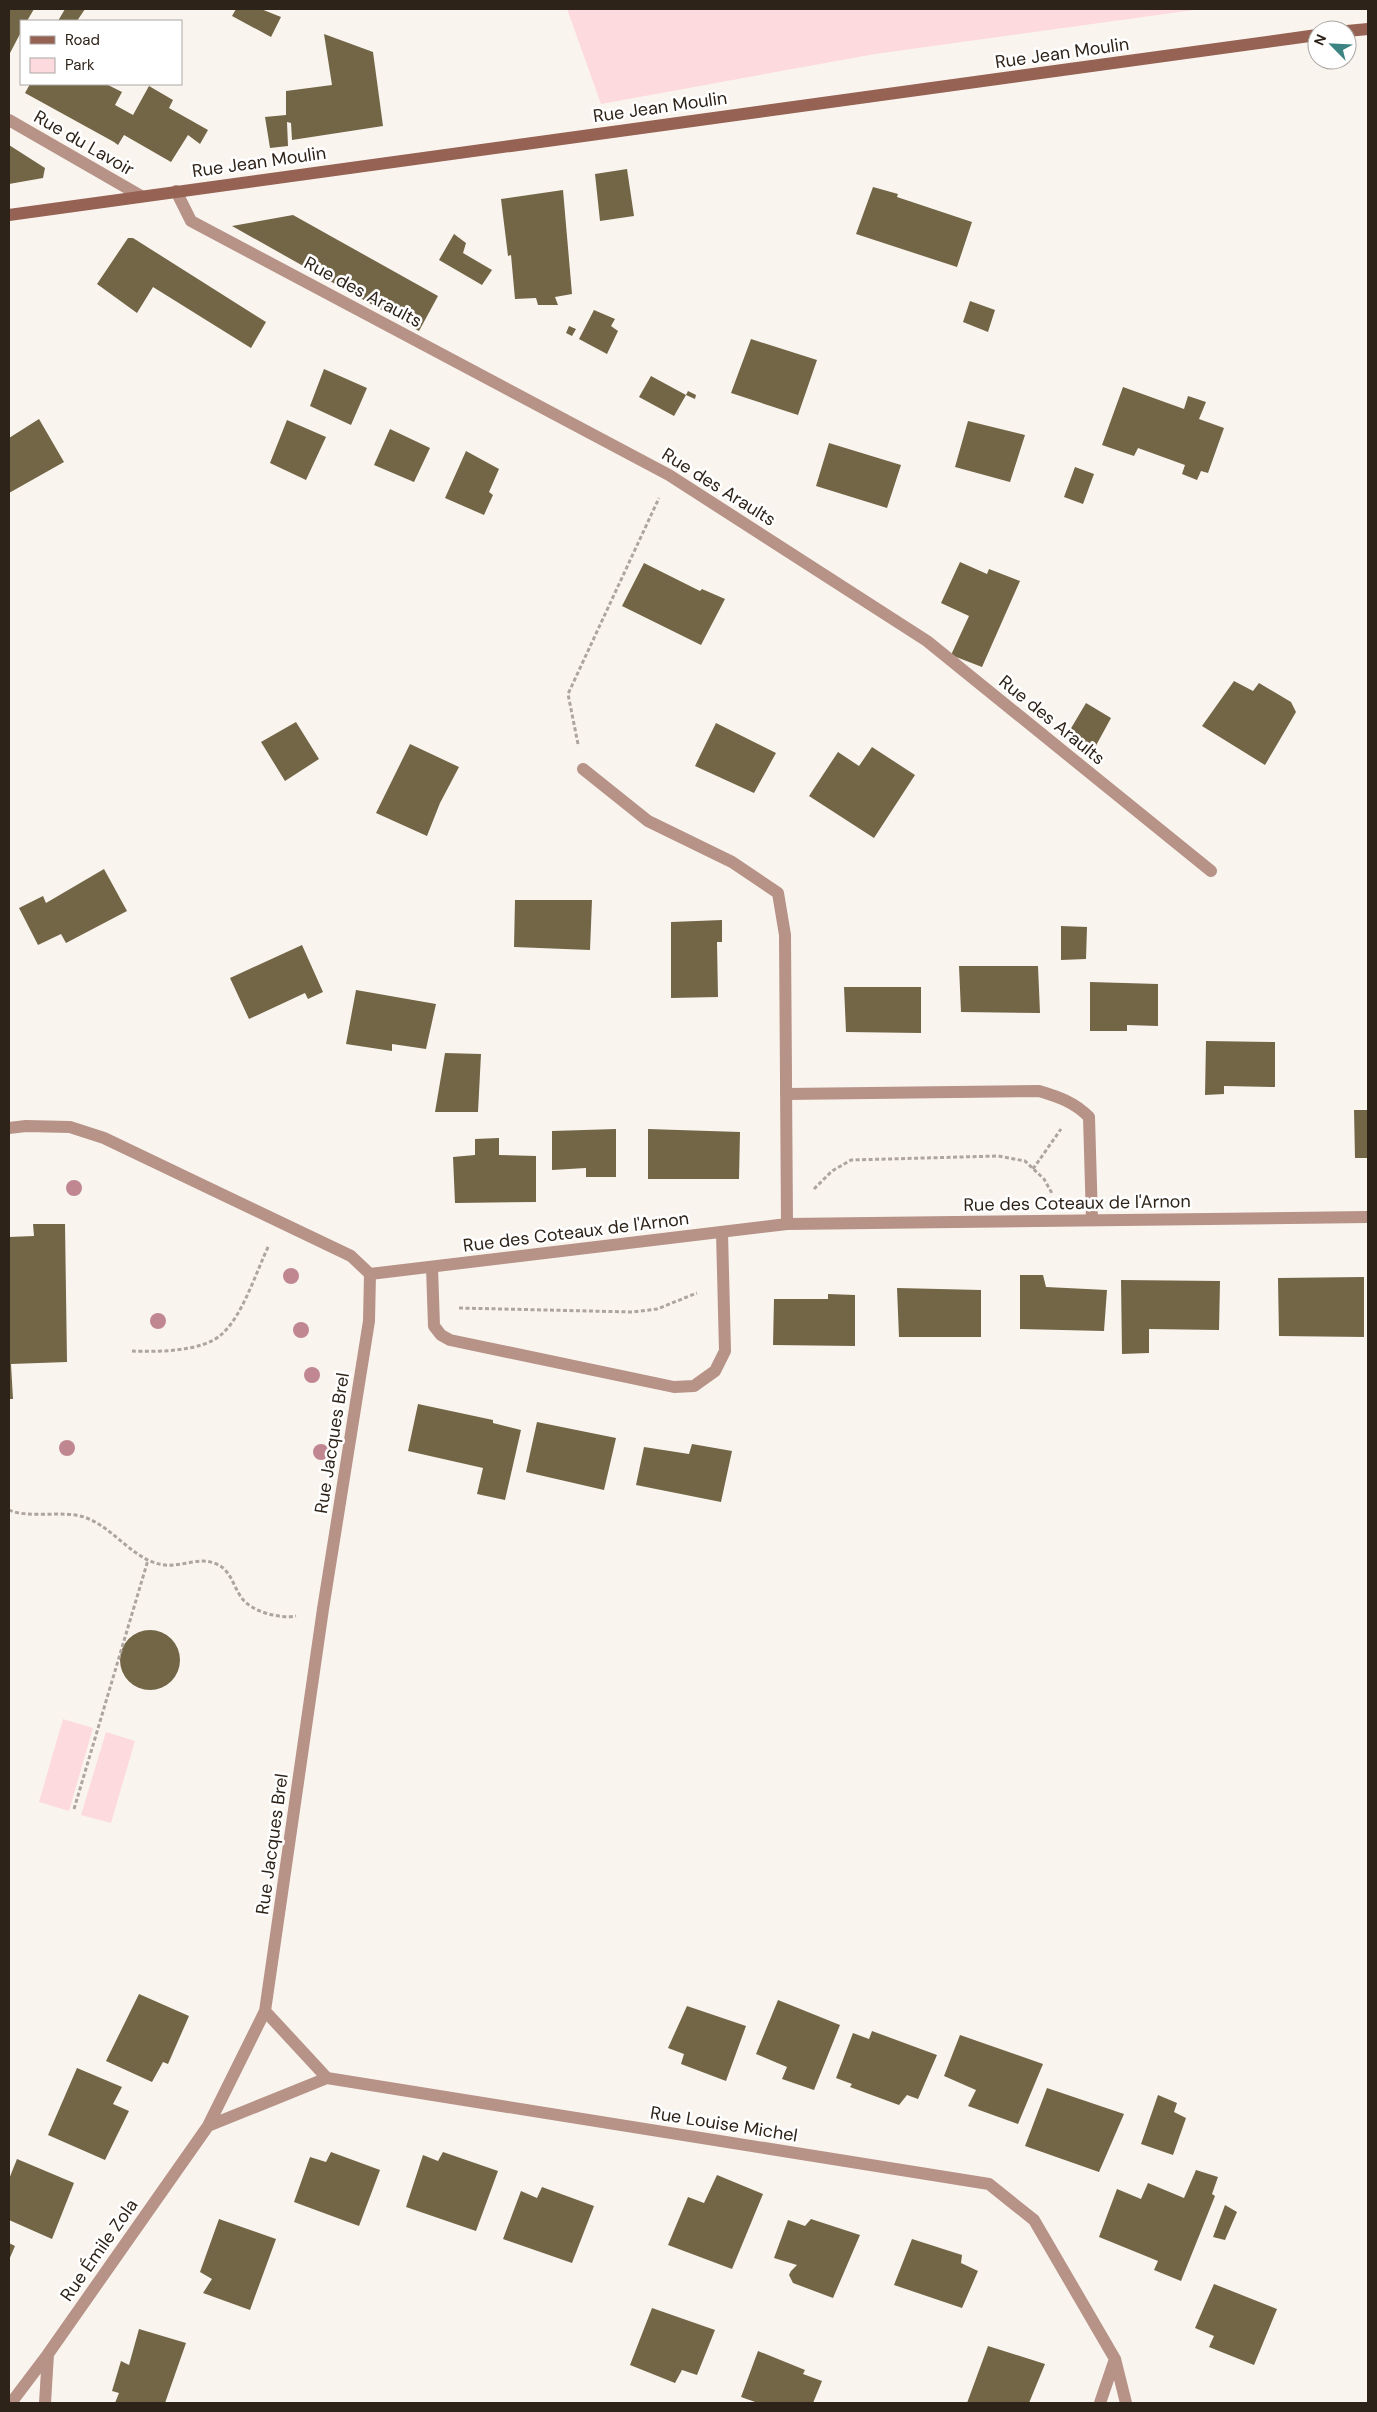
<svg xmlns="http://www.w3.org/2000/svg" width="1377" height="2412" font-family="'DM Sans',sans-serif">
<rect width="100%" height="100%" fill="#faf4ef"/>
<!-- green -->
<path fill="#fddade" d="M 567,9 L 1201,9 L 875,54 L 601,104 Z
M 63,1719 L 93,1728 L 69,1811 L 39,1802 Z
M 106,1732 L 135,1741 L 111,1823 L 81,1815 Z"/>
<!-- building -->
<path fill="#726646" d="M 9,9 L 34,9 L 27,21 L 21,21 L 21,32 L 9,55 Z
M 65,9 L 85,9 L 77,21 L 58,21 Z
M 236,9 L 261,9 L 281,17 L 271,37 L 232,16 Z
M 324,34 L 373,52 L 383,126 L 292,140 L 291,123 L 287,122 L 288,146 L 270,148 L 265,117 L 286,115 L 286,91 L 332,85 Z
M 30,84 L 106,84 L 122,92 L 115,105 L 133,115 L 149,86 L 173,100 L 169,108 L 208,130 L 200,144 L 188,135 L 171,162 L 124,135 L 118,145 L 114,142 L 25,93 Z
M 9,145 L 45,168 L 43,178 L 9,184 Z
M 627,169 L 634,216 L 600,221 L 595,174 Z
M 873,187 L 898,194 L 897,197 L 972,222 L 957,267 L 856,234 Z
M 563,190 L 572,294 L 555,297 L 558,305 L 538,305 L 536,298 L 515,299 L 511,255 L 508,256 L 501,199 Z
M 293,215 L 438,296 L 419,331 L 232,226 Z
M 454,234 L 466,243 L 463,253 L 492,270 L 482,285 L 439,260 Z
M 128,238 L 133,238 L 266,322 L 251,348 L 153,287 L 137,313 L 97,284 Z
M 970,301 L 995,310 L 988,332 L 963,322 Z
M 594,310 L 615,319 L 611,326 L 618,331 L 607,354 L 579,339 Z
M 569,326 L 576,329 L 572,336 L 566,333 Z
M 751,339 L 817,360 L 798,415 L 731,393 Z
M 324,369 L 367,388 L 351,425 L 310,406 Z
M 651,376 L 686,395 L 674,416 L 639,397 Z
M 1123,387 L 1184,409 L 1188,396 L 1206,402 L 1199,419 L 1224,428 L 1208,473 L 1201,471 L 1197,480 L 1182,474 L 1185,465 L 1138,448 L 1134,456 L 1102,445 Z
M 688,391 L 696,395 L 695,399 L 686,395 Z
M 39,419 L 64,462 L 9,493 L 9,438 Z
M 287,420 L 326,437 L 306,480 L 270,463 Z
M 968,421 L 1025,435 L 1010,482 L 955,467 Z
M 390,429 L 430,448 L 414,482 L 374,465 Z
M 829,443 L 901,465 L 887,508 L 816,486 Z
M 466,451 L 499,469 L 489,492 L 493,495 L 484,515 L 445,498 Z
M 1075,467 L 1094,474 L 1083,504 L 1064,497 Z
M 960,562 L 987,574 L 989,569 L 1020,581 L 982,667 L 951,655 L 969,616 L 941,603 Z
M 644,563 L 700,591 L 702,589 L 725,599 L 701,645 L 622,606 Z
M 1234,681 L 1253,691 L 1259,683 L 1291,702 L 1296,712 L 1265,765 L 1202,726 Z
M 1086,703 L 1111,718 L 1093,751 L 1067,735 Z
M 296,722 L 319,759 L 285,781 L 261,742 Z
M 716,723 L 776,753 L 754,793 L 695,766 Z
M 410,744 L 459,767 L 440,803 L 427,836 L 376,813 Z
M 872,747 L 915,775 L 874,838 L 809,796 L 838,752 L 859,766 Z
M 104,869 L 127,911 L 66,943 L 61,934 L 38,945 L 19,908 L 43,896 L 46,903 Z
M 515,900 L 592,900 L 590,950 L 514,947 Z
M 722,920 L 722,942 L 717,942 L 718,997 L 671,998 L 671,922 Z
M 1061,926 L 1087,927 L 1086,959 L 1061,960 Z
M 302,945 L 323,992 L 308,999 L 305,993 L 249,1019 L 230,978 Z
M 959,966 L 1038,966 L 1040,1013 L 961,1012 Z
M 1090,982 L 1158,984 L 1158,1026 L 1127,1025 L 1127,1031 L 1090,1031 Z
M 844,987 L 921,987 L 921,1033 L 846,1032 Z
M 356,990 L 436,1004 L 426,1049 L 392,1044 L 392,1051 L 346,1044 Z
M 1206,1041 L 1275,1042 L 1275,1087 L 1224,1086 L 1224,1094 L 1205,1095 Z
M 445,1053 L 481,1054 L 478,1112 L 435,1112 Z
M 1354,1110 L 1368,1110 L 1368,1158 L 1355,1158 Z
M 616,1129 L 616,1177 L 586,1177 L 586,1168 L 552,1170 L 552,1131 Z
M 648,1129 L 740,1132 L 739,1179 L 648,1179 Z
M 499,1138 L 499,1155 L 536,1156 L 536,1202 L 455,1203 L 453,1157 L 475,1155 L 475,1139 Z
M 33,1224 L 65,1224 L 67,1362 L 11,1364 L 13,1399 L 9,1399 L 9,1237 L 34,1236 Z
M 1020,1275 L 1043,1275 L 1046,1287 L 1107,1290 L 1104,1331 L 1020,1329 Z
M 1364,1277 L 1364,1337 L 1279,1336 L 1278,1278 Z
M 1121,1280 L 1220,1281 L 1219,1330 L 1149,1329 L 1149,1353 L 1122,1354 Z
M 897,1288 L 981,1290 L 981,1337 L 899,1337 Z
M 828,1294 L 855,1295 L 855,1346 L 773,1345 L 774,1299 L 828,1299 Z
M 418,1404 L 493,1420 L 493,1423 L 521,1430 L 505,1500 L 477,1494 L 483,1468 L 408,1451 Z
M 537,1422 L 616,1438 L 604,1490 L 526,1472 Z
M 692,1444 L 732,1451 L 721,1502 L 636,1485 L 644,1447 L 689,1454 Z
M120 1660a30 30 0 1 1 60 0a30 30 0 1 1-60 0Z
M 139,1994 L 189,2016 L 168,2064 L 163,2062 L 152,2082 L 106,2061 Z
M 778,2000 L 840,2025 L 814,2090 L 782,2079 L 787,2067 L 756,2054 Z
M 687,2006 L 746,2026 L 726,2081 L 681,2064 L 684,2054 L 668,2048 Z
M 872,2031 L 937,2055 L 918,2099 L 907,2095 L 899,2105 L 850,2087 L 852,2084 L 836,2078 L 853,2033 L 869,2039 Z
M 960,2035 L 1043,2064 L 1018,2124 L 968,2106 L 976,2090 L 944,2076 Z
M 77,2068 L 122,2087 L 113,2104 L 129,2111 L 105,2160 L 48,2135 Z
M 1047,2088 L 1124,2114 L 1099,2172 L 1025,2146 Z
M 1158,2095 L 1177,2103 L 1174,2112 L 1186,2118 L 1173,2155 L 1141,2144 Z
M 331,2152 L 380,2170 L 359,2226 L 294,2202 L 310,2157 L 326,2162 Z
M 443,2152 L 498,2171 L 476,2231 L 406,2207 L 423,2155 L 438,2161 Z
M 17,2159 L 74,2183 L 52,2239 L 9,2220 L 9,2179 Z
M 1196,2170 L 1218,2177 L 1212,2194 L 1215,2196 L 1181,2281 L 1154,2270 L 1158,2261 L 1099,2237 L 1117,2189 L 1141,2199 L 1148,2183 L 1184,2198 Z
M 717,2175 L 763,2194 L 732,2269 L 668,2245 L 688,2197 L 704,2203 Z
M 542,2187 L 594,2206 L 572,2263 L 503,2239 L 521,2191 L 537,2198 Z
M 1225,2205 L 1237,2212 L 1225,2240 L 1213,2237 Z
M 219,2219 L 276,2239 L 250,2310 L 203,2293 L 212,2279 L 200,2272 Z
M 811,2219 L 860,2235 L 833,2298 L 793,2283 L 789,2275 L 791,2271 L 797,2265 L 774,2258 L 788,2220 L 805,2226 Z
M 912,2239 L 962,2255 L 961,2263 L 978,2271 L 962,2308 L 894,2285 Z
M 9,2243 L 15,2246 L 9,2260 Z
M 1214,2284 L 1277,2309 L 1254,2365 L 1209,2347 L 1214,2336 L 1195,2328 Z
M 652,2308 L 715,2330 L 697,2375 L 682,2370 L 675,2383 L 630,2365 Z
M 139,2329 L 186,2343 L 165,2403 L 115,2403 L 119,2393 L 112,2391 L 121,2361 L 129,2365 Z
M 988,2346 L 1045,2364 L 1029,2403 L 967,2403 Z
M 758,2351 L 805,2370 L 803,2374 L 822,2381 L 813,2403 L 758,2403 L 741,2397 Z"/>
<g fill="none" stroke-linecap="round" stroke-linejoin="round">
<!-- path -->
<path stroke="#ada59e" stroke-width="3" stroke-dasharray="4 2.5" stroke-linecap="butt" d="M 578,744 L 568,694 L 659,498
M 1033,1169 L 1061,1129
M 814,1189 L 832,1171 L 851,1160 L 998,1156 L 1025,1161 L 1044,1179 L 1053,1195
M 459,1308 L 632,1312 L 657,1309 L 697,1293
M 132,1351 C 156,1352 203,1352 222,1334 C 243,1315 256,1272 269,1245
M 9,1510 C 29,1519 62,1510 84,1517 C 114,1527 134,1562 165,1565 C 181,1567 199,1557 214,1563 C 231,1569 232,1584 241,1597 C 251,1612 280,1619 296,1616
M 74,1809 L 148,1560"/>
<!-- lane -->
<path stroke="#b69287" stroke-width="12" d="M 786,1094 L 1039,1091 C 1059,1097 1074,1102 1089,1117 L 1092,1220
M 432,1267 L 434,1326 L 441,1335 L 450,1340 L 674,1387 L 694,1386 L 715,1371 L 725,1351 L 722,1232"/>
<!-- street -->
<path stroke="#b69287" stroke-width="12" d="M 9,120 L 141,196
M 176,191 L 191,221 L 669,475 L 927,641 L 1211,871
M 583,769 L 648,821 L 732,862 L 778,893 L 785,935 L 787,1224
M 9,1128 L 26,1126 L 70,1127 L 104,1138 L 351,1256 L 370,1274 L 369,1321 L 323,1609 L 265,2011 L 208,2126 L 48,2354 L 45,2403
M 370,1274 L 787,1224 L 1368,1217
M 265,2011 L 327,2078 L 989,2184 L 1034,2220 L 1115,2359 L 1126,2403
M 208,2126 L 327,2078
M 11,2403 L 48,2354
M 1100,2403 L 1115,2359"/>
<!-- secondary -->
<path stroke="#956253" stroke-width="12" d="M 1347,31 L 1368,29
M 9,215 L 1317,35"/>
</g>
<!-- trees -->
<g fill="#c08791">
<circle cx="74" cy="1188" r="8"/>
<circle cx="291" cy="1276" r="8"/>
<circle cx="158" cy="1321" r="8"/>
<circle cx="301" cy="1330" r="8"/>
<circle cx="312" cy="1375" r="8"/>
<circle cx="67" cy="1448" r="8"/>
<circle cx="321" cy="1452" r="8"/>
</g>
<g text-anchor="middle" stroke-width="5" stroke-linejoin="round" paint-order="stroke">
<!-- street labels -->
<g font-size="18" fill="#2e2319" stroke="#fff">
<text transform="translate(1062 53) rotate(-8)" y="6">Rue Jean Moulin</text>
<text transform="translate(660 107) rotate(-8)" y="6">Rue Jean Moulin</text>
<text transform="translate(84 143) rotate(30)" y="6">Rue du Lavoir</text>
<text transform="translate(259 162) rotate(-8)" y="6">Rue Jean Moulin</text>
<text transform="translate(363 292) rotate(28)" y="6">Rue des Araults</text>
<text transform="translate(719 487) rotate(32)" y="6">Rue des Araults</text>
<text transform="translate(1052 720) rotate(39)" y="6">Rue des Araults</text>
<text transform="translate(1077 1203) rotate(-1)" y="6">Rue des Coteaux de l'Arnon</text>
<text transform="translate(576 1232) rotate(-7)" y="6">Rue des Coteaux de l'Arnon</text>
<text transform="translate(332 1443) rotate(-81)" y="6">Rue Jacques Brel</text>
<text transform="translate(272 1844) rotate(-82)" y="6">Rue Jacques Brel</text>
<text transform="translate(724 2124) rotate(9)" y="6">Rue Louise Michel</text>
<text transform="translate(99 2250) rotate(-55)" y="6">Rue Émile Zola</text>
</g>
</g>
<!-- border -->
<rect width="1377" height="2412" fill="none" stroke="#2e2319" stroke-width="20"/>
<!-- legend -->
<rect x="20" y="20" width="162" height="65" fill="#ffffff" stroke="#aba7a3"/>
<rect x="30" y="36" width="25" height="8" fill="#956253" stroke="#aba7a3"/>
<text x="65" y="45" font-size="15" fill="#2e2319">Road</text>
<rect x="30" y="58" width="25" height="15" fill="#fddade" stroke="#aba7a3"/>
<text x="65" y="70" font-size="15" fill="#2e2319">Park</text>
<!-- north arrow -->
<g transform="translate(1332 45) rotate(294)"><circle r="24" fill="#ffffff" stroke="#aba7a3"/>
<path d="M0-4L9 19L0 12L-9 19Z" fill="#3b8482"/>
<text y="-8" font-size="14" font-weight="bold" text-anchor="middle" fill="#2e2319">N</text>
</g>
</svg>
